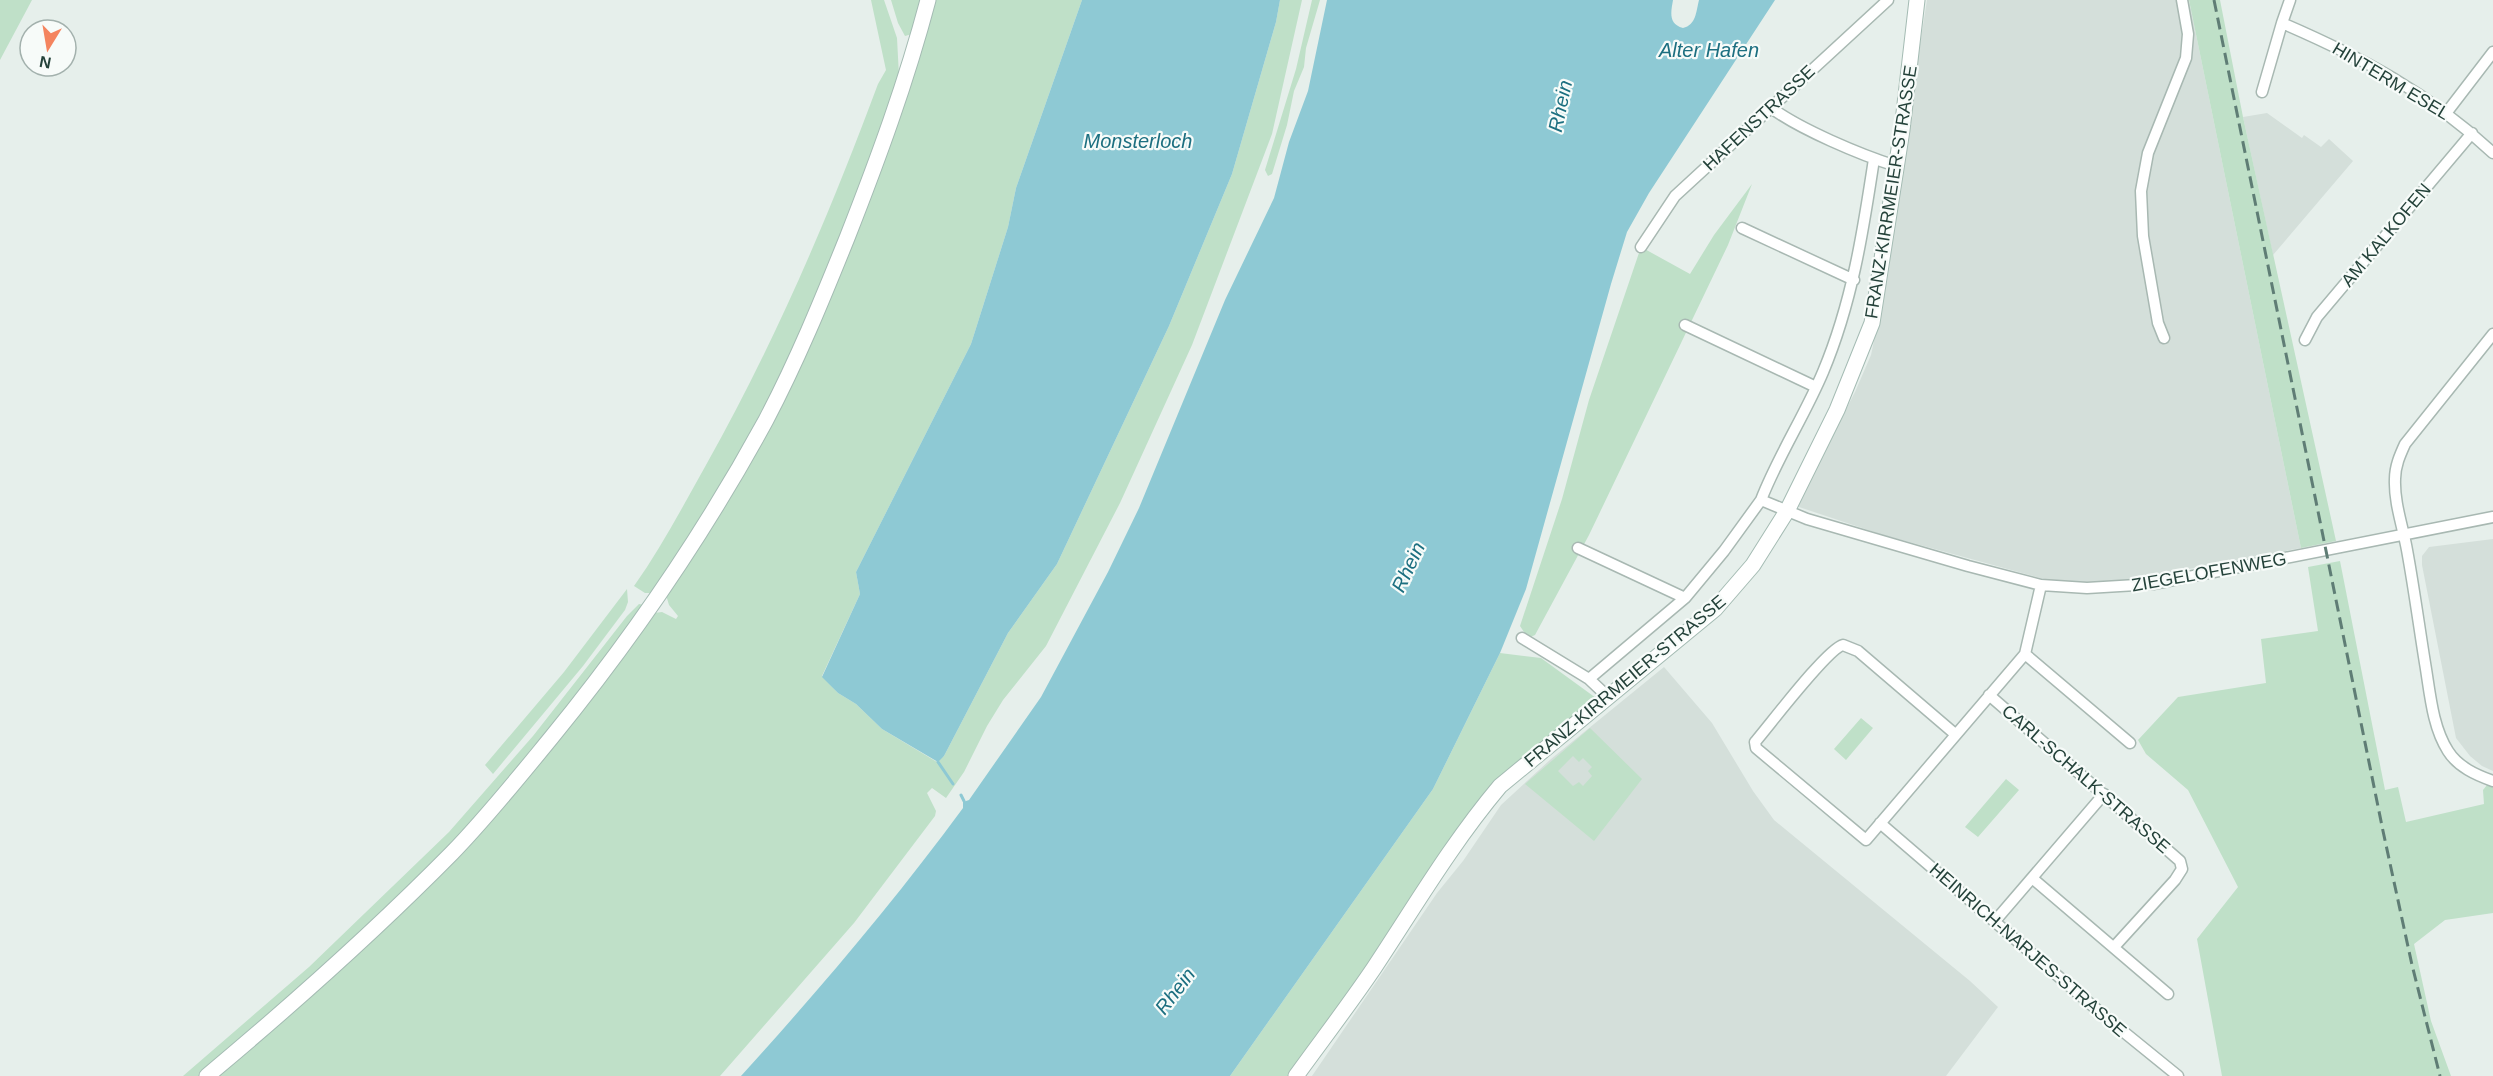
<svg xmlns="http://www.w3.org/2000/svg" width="2493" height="1076" font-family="Helvetica,sans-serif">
<rect width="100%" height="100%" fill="#e6efeb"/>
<!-- built -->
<path fill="#d4dfda" d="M 1927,0 L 2189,0 L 2301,548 L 2113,583 L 2051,581 L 1880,534 L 1796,506 L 1855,392 L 1871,355 L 1888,275 L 1913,89 Z
M 2267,113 L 2302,138 L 2304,135 L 2321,147 L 2329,139 L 2353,161 L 2273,255 L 2243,117 Z
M 2493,539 L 2493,771 L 2482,766 L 2470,756 L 2456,738 L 2422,565 L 2422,556 L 2429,547 Z
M 1664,667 L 1712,723 L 1753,791 L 1774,820 L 1970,981 L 1998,1007 L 1946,1076 L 1312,1076 L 1437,893 L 1463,861 L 1501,805 L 1551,759 Z"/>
<!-- green -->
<path fill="#bfe0c8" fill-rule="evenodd" d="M 0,0 L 32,0 L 0,60 Z
M 871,0 L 884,0 L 897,38 L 899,76 L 848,220 L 782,374 L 708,510 L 653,593 L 645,593 L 634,586 C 661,548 683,506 706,465 C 776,340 828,218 878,84 L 886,70 Z
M 891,0 L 923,0 L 912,34 L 905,36 L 898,23 Z
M 935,0 L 1082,0 L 1016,188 L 1008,227 L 971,344 L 856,572 L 860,594 L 822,676 L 838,693 L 856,704 L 882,729 L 937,762 L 944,756 L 1008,633 L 1057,564 L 1169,326 L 1232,174 L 1276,22 L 1280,0 L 1302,0 L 1272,134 L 1192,345 L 1120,503 L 1046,646 L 1003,700 L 987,726 L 964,772 L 946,798 L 932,788 L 927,793 L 936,811 L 935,816 L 854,923 L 720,1076 L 217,1076 L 329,980 L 440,874 L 654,613 L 662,612 L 676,619 L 678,616 L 669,605 L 666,595 L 722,509 L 899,118 Z
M 1312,0 L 1320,0 L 1306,48 L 1304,67 L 1294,91 L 1287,125 L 1272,174 L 1268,176 L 1265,170 L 1296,69 Z
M 2189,0 L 2220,0 L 2243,117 L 2336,541 L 2301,548 Z
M 1752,184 L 1728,245 L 1589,535 L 1535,635 L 1528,638 L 1520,626 L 1562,499 L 1589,400 L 1641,247 L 1690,274 L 1714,235 Z
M 2340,561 L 2385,790 L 2398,787 L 2406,822 L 2484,804 L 2483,790 L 2487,785 L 2493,786 L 2493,913 L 2445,920 L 2414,944 L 2431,1021 L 2451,1076 L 2222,1076 L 2197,939 L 2238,887 L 2188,790 L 2146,754 L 2138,740 L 2178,697 L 2266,683 L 2261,639 L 2318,631 L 2308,567 Z
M 627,589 L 628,602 L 625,610 L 583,666 L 493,774 L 485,765 L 564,672 Z
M 639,604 L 644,605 L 512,780 L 413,884 L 331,961 L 200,1076 L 183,1076 L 309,967 L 449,832 L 533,736 L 627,616 Z
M 1500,653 L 1541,658 L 1596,698 L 1516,764 L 1288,1076 L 1230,1076 L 1433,789 Z
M 1861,718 L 1873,728 L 1846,760 L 1834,749 Z
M 1590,728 L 1642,779 L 1594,841 L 1525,784 ZM 1573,756 L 1579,762 L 1583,758 L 1592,767 L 1588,771 L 1592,776 L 1583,786 L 1579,782 L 1573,786 L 1558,771 Z
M 2006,779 L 2019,790 L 1978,837 L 1965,827 Z"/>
<!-- water -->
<path fill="#8ec9d4" d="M 1082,0 L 1280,0 L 1276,22 L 1232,174 L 1169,326 L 1057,564 L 1008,633 L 944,756 L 938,762 L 882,729 L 856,704 L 838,693 L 822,677 L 860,594 L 856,572 L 971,344 L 1008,227 L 1016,188 Z
M 1327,0 L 1673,0 C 1671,12 1668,24 1683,28 C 1696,25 1696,12 1699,0 L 1775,0 L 1649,193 L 1627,232 L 1611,284 L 1526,589 L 1500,653 L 1433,789 L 1230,1076 L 741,1076 C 819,990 894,902 963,808 L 963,802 L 969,800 L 1041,697 L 1108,572 L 1139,508 L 1225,300 L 1274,198 L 1289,142 L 1308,91 Z"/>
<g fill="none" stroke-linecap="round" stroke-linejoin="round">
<!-- stream -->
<path stroke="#8ec9d4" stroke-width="3" d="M 938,762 L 953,784
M 961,795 L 964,801"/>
<!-- street casing -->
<g stroke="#a8b8b2" stroke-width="13">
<path id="street" d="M 2282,23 C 2361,57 2429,93 2493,153
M 2262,92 L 2282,23 L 2290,0
M 1770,107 C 1799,129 1861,155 1896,166
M 2447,112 L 2493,52
M 1742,228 L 1854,280
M 1641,247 L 1675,196 L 1888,0
M 1685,325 L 1816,387
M 2493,334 L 2405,444 C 2400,455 2395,466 2395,479 C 2394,503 2403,527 2407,550 C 2414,588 2419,626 2425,663 C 2430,692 2432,726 2448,751 C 2458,767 2476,775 2493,781
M 2164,338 L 2158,323 L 2143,236 L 2141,191 L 2148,153 L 2186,58 L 2188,34 L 2182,0
M 2305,340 L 2317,317 L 2472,133
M 1761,500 C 1778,456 1805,415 1823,372 C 1852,303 1863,232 1874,159
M 1578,548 L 1685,598
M 1522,638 L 1589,679 L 1685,598 L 1724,551 L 1761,500 L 1807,519 L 1968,566 L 2041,585 L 2087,588 L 2153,584 L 2493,517
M 2025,654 L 2130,743
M 1589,679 L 1608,697
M 1989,695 L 2180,861 L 2182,869 L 2175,880 L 2114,947
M 1955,734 L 1858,651 L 1843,645 C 1827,649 1769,726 1755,742 L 1756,748 L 1866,840 L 2025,654 L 2041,585
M 1880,823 L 2109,1020 L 2178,1076
M 2032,878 L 2168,994
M 1995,921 L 2104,794"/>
</g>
<!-- secondary casing -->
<g stroke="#a4bbb3" stroke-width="17">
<path id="secondary" d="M 207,1076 C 292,1005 374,932 452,853 C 487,817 519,777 551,738 C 632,639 705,532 766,420 C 797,361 822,300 847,238 C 878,159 906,83 928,0
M 1296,1076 C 1322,1040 1349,1005 1374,968 C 1415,906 1452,843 1500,786 L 1715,609 L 1753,565 L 1787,511 L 1837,410 L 1872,323 L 1902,130 L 1917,0"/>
</g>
<!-- street -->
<use href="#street" stroke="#fff" stroke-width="10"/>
<!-- secondary -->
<use href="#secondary" stroke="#fff" stroke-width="15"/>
<!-- rail -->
<path stroke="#5f7d75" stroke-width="3" stroke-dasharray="12 6" stroke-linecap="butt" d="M 2214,0 L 2383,831 L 2412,965 L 2440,1076"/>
</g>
<g text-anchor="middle" stroke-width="4.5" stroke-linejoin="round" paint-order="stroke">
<!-- street labels -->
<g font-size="18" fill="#24423a" stroke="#f7fbf9">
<text transform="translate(2391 81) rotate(31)" y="6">HINTERM ESEL</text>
<text transform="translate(1759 118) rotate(-43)" y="6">HAFENSTRASSE</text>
<text transform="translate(1891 192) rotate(-81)" y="6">FRANZ-KIRRMEIER-STRASSE</text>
<text transform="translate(2386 235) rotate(-50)" y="6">AM KALKOFEN</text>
<text transform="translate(2209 572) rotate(-10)" y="6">ZIEGELOFENWEG</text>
<text transform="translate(1625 681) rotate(-40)" y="6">FRANZ-KIRRMEIER-STRASSE</text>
<text transform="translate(2086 779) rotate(41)" y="6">CARL-SCHALK-STRASSE</text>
<text transform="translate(2028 950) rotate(41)" y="6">HEINRICH-NARJES-STRASSE</text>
</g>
<!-- water labels -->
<g font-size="20" font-style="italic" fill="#1c6f80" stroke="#f7fbf9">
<text x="1709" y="57">Alter Hafen</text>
<text transform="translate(1560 106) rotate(-78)" y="7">Rhein</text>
<text x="1138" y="148">Monsterloch</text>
<text transform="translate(1408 567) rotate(-65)" y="7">Rhein</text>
<text transform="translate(1175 991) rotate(-53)" y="7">Rhein</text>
</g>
</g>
<!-- north arrow -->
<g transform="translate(48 48) rotate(191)"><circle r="28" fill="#f7fbf9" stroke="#a3b1ad" stroke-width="1.5"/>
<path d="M0-4.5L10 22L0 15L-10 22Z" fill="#f4845f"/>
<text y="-9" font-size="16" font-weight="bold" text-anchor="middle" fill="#24423a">N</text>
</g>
</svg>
